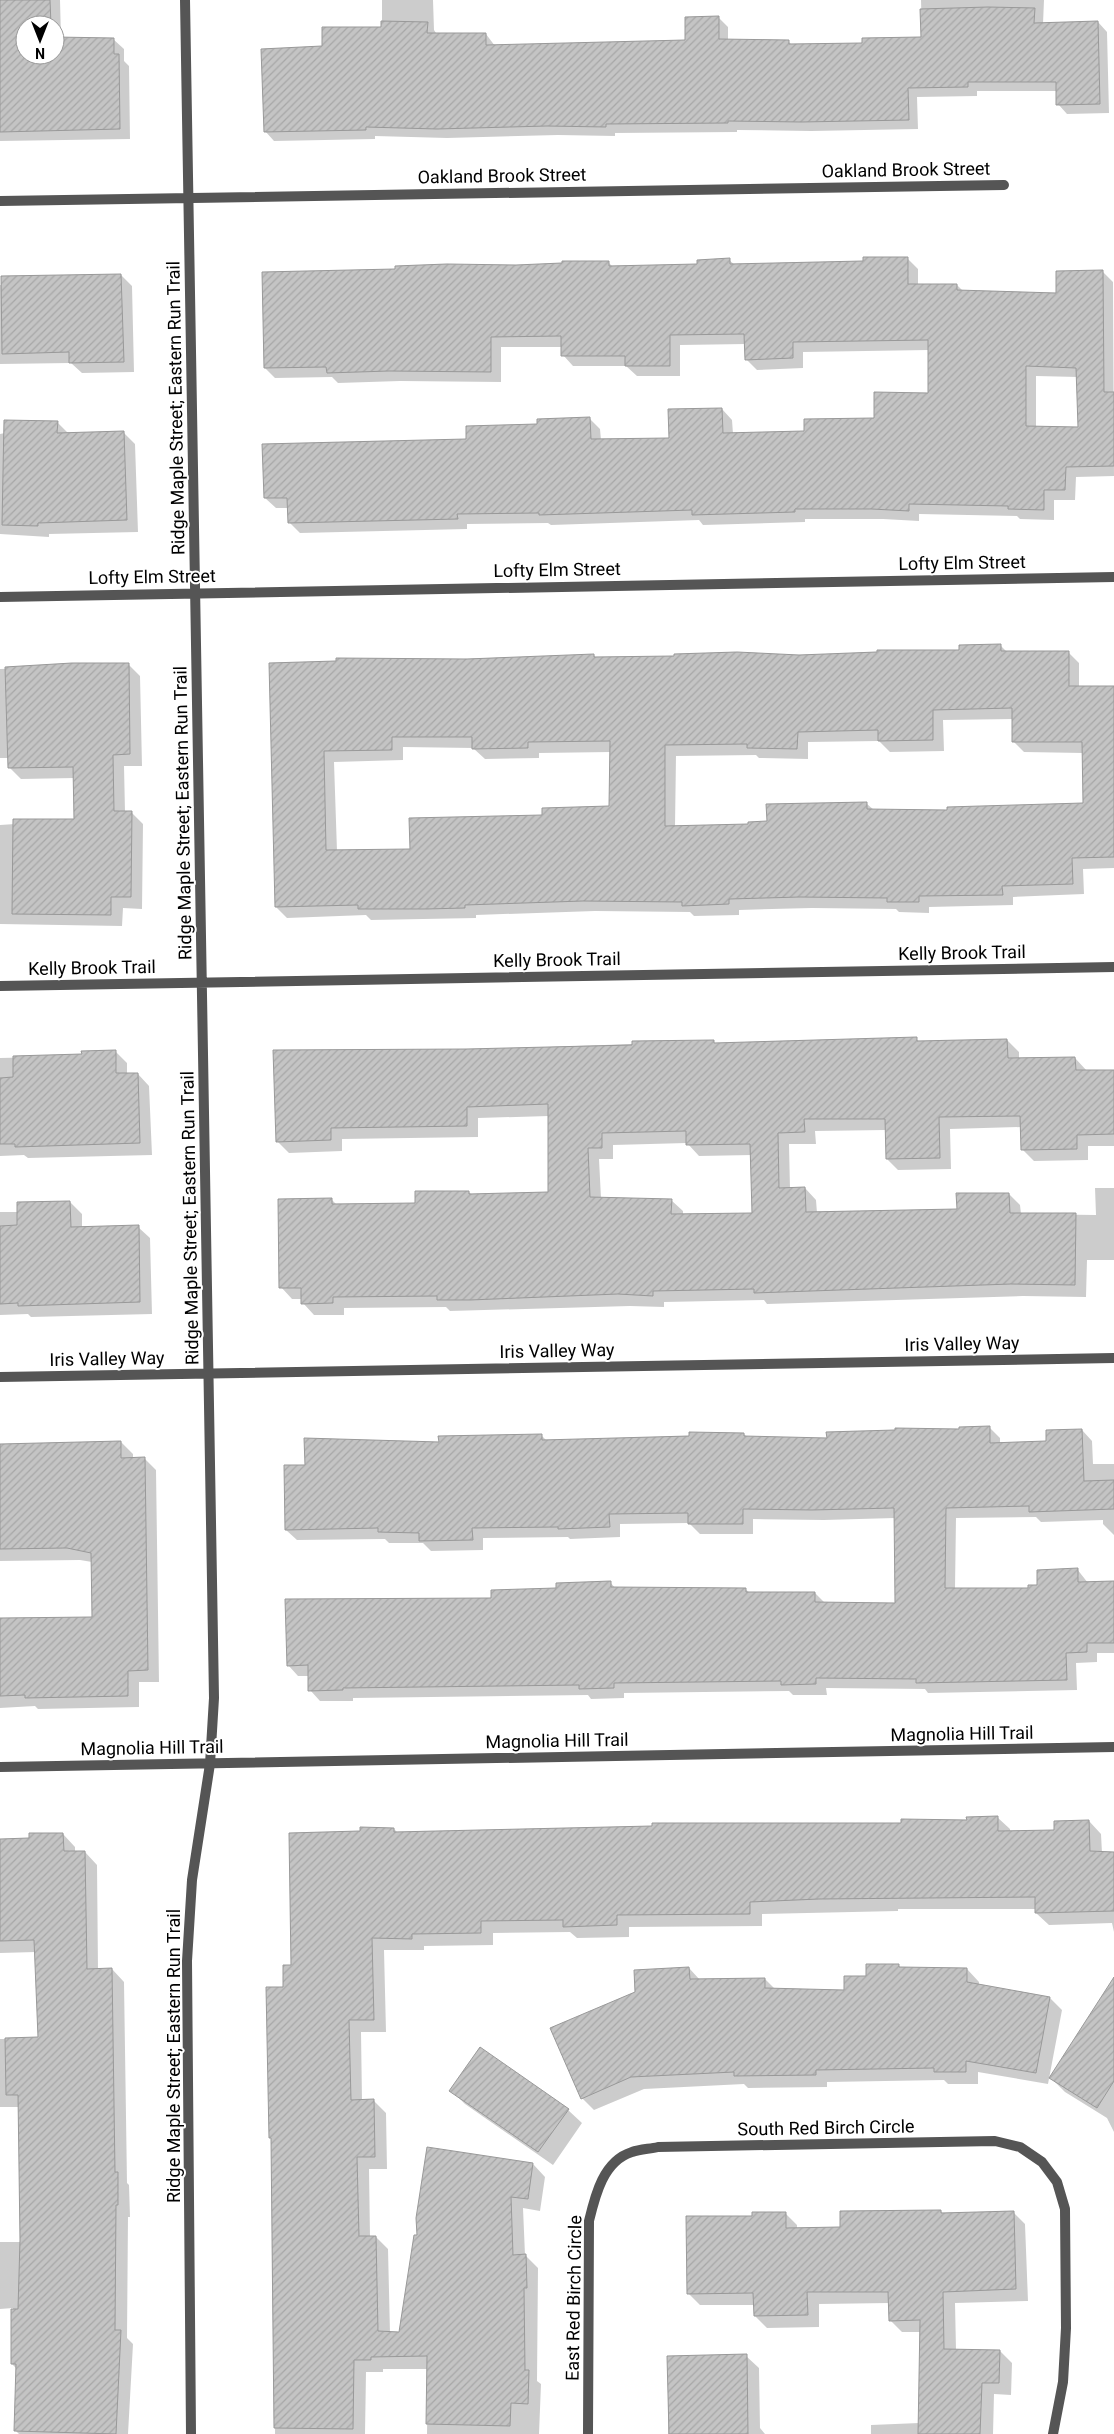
<svg xmlns="http://www.w3.org/2000/svg" width="1114" height="2434" font-family="Roboto,sans-serif">
<defs>
<pattern id="building-hatch" width="6" height="6" patternUnits="userSpaceOnUse" patternTransform="scale(1.25)"><rect width="6" height="6" fill="#c4c4c4"/><path d="M-1 1l2-2M0 6l6-6M5 7l2-2" fill="none" stroke="#a7a7a7"/></pattern>
</defs>
<rect width="100%" height="100%" fill="#fff"/>
<!-- shadow -->
<path fill="#0003" fill-rule="evenodd" d="M 0,0 L 60,0 L 61,38 L 113,39 L 124,49 L 124,61 L 129,66 L 130,139 L 0,141 ZM 25,25 L 55,25 L 55,55 L 25,55 Z
M 382,0 L 433,0 L 434,30 L 436,33 L 486,34 L 495,46 L 686,41 L 718,17 L 728,27 L 728,40 L 788,41 L 792,45 L 863,44 L 922,38 L 921,0 L 1044,0 L 1043,24 L 1098,22 L 1107,32 L 1109,113 L 1067,114 L 1058,104 L 1057,91 L 977,91 L 977,96 L 917,97 L 918,129 L 811,131 L 737,130 L 737,132 L 615,133 L 615,136 L 558,135 L 447,138 L 375,136 L 375,139 L 274,141 L 265,131 L 323,47 L 382,29 Z
M 907,258 L 918,269 L 918,286 L 957,285 L 963,291 L 1057,294 L 1103,272 L 1113,282 L 1114,476 L 1076,477 L 1075,500 L 1054,500 L 1054,520 L 1020,519 L 1017,516 L 919,514 L 919,521 L 883,519 L 805,519 L 805,522 L 703,525 L 699,520 L 551,525 L 548,523 L 467,524 L 467,529 L 300,533 L 289,522 L 289,508 L 276,508 L 265,498 L 468,440 L 538,426 L 590,419 L 600,429 L 601,440 L 670,439 L 722,409 L 732,420 L 733,434 L 805,432 L 875,419 L 930,394 L 929,350 L 803,352 L 803,368 L 757,370 L 746,359 L 746,344 L 680,345 L 680,376 L 637,376 L 626,366 L 573,366 L 563,355 L 563,347 L 501,347 L 501,382 L 400,381 L 338,383 L 332,377 L 275,378 L 265,368 L 516,266 L 608,262 L 614,268 L 698,266 L 729,260 L 735,265 L 864,263 ZM 1036,376 L 1078,377 L 1079,428 L 1036,428 Z
M 121,275 L 132,286 L 134,372 L 82,373 L 71,363 L 0,364 L 0,285 Z
M 57,422 L 69,434 L 123,432 L 135,444 L 138,532 L 49,534 L 49,537 L 0,534 L 0,434 Z
M 1001,646 L 1007,652 L 1068,652 L 1079,663 L 1079,687 L 1114,687 L 1114,868 L 1083,869 L 1084,894 L 1013,897 L 1013,905 L 929,907 L 929,913 L 899,912 L 896,909 L 812,908 L 739,910 L 739,915 L 694,916 L 690,912 L 595,911 L 476,915 L 476,918 L 371,920 L 366,915 L 287,918 L 276,907 L 270,665 L 594,655 L 596,658 L 799,656 L 960,651 ZM 1014,719 L 1013,741 L 1024,752 L 1083,753 L 1084,804 L 948,811 L 874,810 L 867,804 L 749,825 L 675,827 L 676,756 L 756,755 L 759,758 L 808,759 L 808,742 L 879,741 L 890,752 L 944,751 L 943,720 ZM 403,747 L 473,748 L 485,759 L 539,758 L 539,753 L 611,752 L 610,808 L 544,816 L 411,850 L 337,851 L 334,762 L 403,760 Z
M 128,664 L 140,676 L 142,766 L 124,766 L 125,812 L 131,812 L 143,824 L 142,909 L 123,908 L 122,926 L 0,924 L 0,825 L 75,820 L 75,778 L 21,779 L 9,767 L 9,758 L 0,758 L 0,669 Z
M 916,1039 L 920,1042 L 1007,1040 L 1019,1052 L 1019,1059 L 1075,1058 L 1087,1071 L 1114,1071 L 1114,1146 L 1088,1146 L 1088,1160 L 1034,1161 L 1022,1149 L 1022,1127 L 950,1129 L 951,1169 L 898,1170 L 887,1159 L 886,1130 L 815,1131 L 816,1144 L 789,1144 L 790,1189 L 805,1188 L 816,1200 L 817,1213 L 958,1210 L 1009,1194 L 1020,1205 L 1021,1214 L 1096,1215 L 1095,1188 L 1114,1188 L 1114,1260 L 1087,1260 L 1086,1297 L 1023,1296 L 767,1304 L 764,1300 L 664,1302 L 664,1307 L 630,1306 L 450,1311 L 446,1307 L 344,1308 L 344,1315 L 314,1315 L 303,1303 L 302,1299 L 292,1299 L 281,1287 L 331,1199 L 337,1205 L 416,1204 L 469,1192 L 472,1195 L 550,1193 L 549,1116 L 478,1118 L 478,1137 L 342,1139 L 342,1151 L 289,1153 L 277,1141 L 466,1050 L 713,1041 L 716,1045 ZM 687,1143 L 699,1156 L 752,1155 L 753,1214 L 683,1215 L 683,1211 L 671,1200 L 601,1198 L 599,1159 L 613,1159 L 613,1145 Z
M 115,1051 L 127,1063 L 127,1074 L 138,1074 L 149,1086 L 152,1155 L 28,1158 L 24,1155 L 0,1156 L 0,1058 L 83,1056 Z
M 70,1202 L 82,1214 L 82,1228 L 138,1227 L 150,1238 L 152,1314 L 31,1317 L 28,1314 L 0,1315 L 0,1212 L 18,1212 Z
M 989,1427 L 1000,1438 L 1000,1444 L 1047,1443 L 1082,1430 L 1092,1441 L 1093,1464 L 1114,1464 L 1114,1535 L 1103,1524 L 1103,1520 L 1041,1522 L 1036,1517 L 956,1518 L 955,1589 L 1030,1589 L 1077,1569 L 1088,1583 L 1114,1582 L 1114,1653 L 1097,1653 L 1097,1662 L 1076,1663 L 1077,1690 L 928,1693 L 925,1689 L 826,1688 L 827,1695 L 793,1695 L 789,1691 L 624,1693 L 624,1698 L 591,1699 L 588,1695 L 353,1698 L 353,1701 L 320,1701 L 310,1690 L 309,1676 L 298,1676 L 288,1665 L 492,1600 L 610,1582 L 616,1589 L 745,1589 L 750,1593 L 815,1593 L 825,1603 L 897,1604 L 895,1518 L 824,1520 L 753,1519 L 753,1534 L 700,1534 L 689,1523 L 620,1524 L 620,1537 L 570,1539 L 568,1537 L 483,1538 L 483,1550 L 431,1551 L 423,1543 L 389,1543 L 385,1539 L 297,1540 L 286,1530 L 306,1466 L 440,1444 L 541,1435 L 547,1441 L 744,1434 L 747,1437 L 828,1439 Z
M 121,1442 L 133,1454 L 133,1459 L 144,1458 L 156,1470 L 159,1682 L 139,1682 L 139,1707 L 38,1709 L 35,1706 L 0,1708 L 0,1619 L 93,1618 L 92,1562 L 80,1560 L 0,1561 L 0,1445 Z
M 997,1817 L 1010,1829 L 1010,1832 L 1055,1831 L 1089,1821 L 1101,1834 L 1102,1853 L 1114,1853 L 1114,1932 L 1112,1923 L 1049,1925 L 1036,1913 L 1036,1909 L 898,1909 L 898,1911 L 762,1914 L 762,1926 L 629,1927 L 629,1937 L 577,1938 L 570,1932 L 493,1933 L 493,1945 L 424,1946 L 424,1950 L 384,1950 L 386,2032 L 361,2032 L 362,2101 L 374,2101 L 386,2113 L 387,2169 L 369,2169 L 370,2237 L 376,2237 L 388,2249 L 390,2333 L 400,2334 L 418,2236 L 533,2164 L 545,2177 L 540,2211 L 523,2208 L 525,2255 L 538,2268 L 537,2381 L 541,2384 L 539,2434 L 427,2434 L 428,2369 L 383,2369 L 383,2372 L 366,2372 L 365,2434 L 275,2434 L 276,2343 L 273,2340 L 272,2239 L 284,1988 L 293,1966 L 362,1832 L 394,1829 L 398,1833 L 902,1824 L 968,1821 Z
M 63,1834 L 75,1847 L 75,1852 L 85,1852 L 97,1865 L 98,1970 L 112,1969 L 124,1982 L 127,2183 L 129,2185 L 130,2217 L 128,2217 L 127,2338 L 133,2344 L 128,2434 L 19,2434 L 16,2431 L 17,2369 L 12,2364 L 13,2308 L 0,2309 L 0,2242 L 21,2242 L 19,2107 L 0,2107 L 0,2039 L 39,2039 L 36,1952 L 0,1953 L 0,1840 L 30,1840 Z
M 898,1965 L 901,1968 L 967,1969 L 979,1982 L 979,1985 L 1050,1998 L 1062,2010 L 1048,2084 L 978,2072 L 978,2084 L 948,2084 L 944,2080 L 827,2082 L 827,2087 L 748,2088 L 744,2084 L 644,2089 L 594,2110 L 582,2098 L 689,1968 L 700,1980 L 765,1979 L 775,1989 L 846,1991 L 867,1977 Z
M 1114,1988 L 1114,2132 L 1107,2118 L 1065,2092 L 1051,2078 Z
M 451,2090 L 568,2110 L 582,2123 L 553,2165 L 465,2104 Z
M 941,2211 L 943,2214 L 1013,2212 L 1025,2224 L 1028,2301 L 955,2303 L 956,2350 L 1000,2351 L 1012,2363 L 1011,2395 L 994,2394 L 993,2434 L 871,2434 L 871,2425 L 919,2423 L 921,2332 L 902,2332 L 890,2320 L 890,2303 L 819,2304 L 819,2327 L 767,2328 L 755,2316 L 755,2305 L 700,2305 L 688,2293 L 753,2217 L 785,2213 L 797,2225 L 797,2229 L 842,2228 Z
M 746,2356 L 759,2368 L 760,2428 L 765,2434 L 668,2434 L 668,2357 Z"/>
<!-- building -->
<path fill="url(#building-hatch)" stroke="#999" fill-rule="evenodd" d="M 0,0 L 50,0 L 51,25 L 25,25 L 25,55 L 55,55 L 55,37 L 114,38 L 114,54 L 119,54 L 120,129 L 0,132 Z
M 988,7 L 1035,8 L 1034,23 L 1098,21 L 1100,104 L 1056,105 L 1056,82 L 968,82 L 968,87 L 908,88 L 909,120 L 801,122 L 728,121 L 728,123 L 606,124 L 606,127 L 547,126 L 437,129 L 366,127 L 366,130 L 264,132 L 261,49 L 322,46 L 322,27 L 381,27 L 381,21 L 428,22 L 427,33 L 486,33 L 486,45 L 685,40 L 685,17 L 719,16 L 719,39 L 789,40 L 789,44 L 862,43 L 862,38 L 921,37 L 920,9 Z
M 863,257 L 908,257 L 908,284 L 957,284 L 957,290 L 1056,293 L 1056,271 L 1103,270 L 1104,392 L 1114,392 L 1114,466 L 1066,467 L 1065,490 L 1044,490 L 1044,510 L 1008,509 L 1008,506 L 909,504 L 909,511 L 872,509 L 795,509 L 795,512 L 692,515 L 692,510 L 539,515 L 539,513 L 457,514 L 458,519 L 288,523 L 287,498 L 264,498 L 262,444 L 466,439 L 466,426 L 537,424 L 537,419 L 590,417 L 591,439 L 669,438 L 668,409 L 722,408 L 723,433 L 804,431 L 804,419 L 874,418 L 874,392 L 928,393 L 928,340 L 793,342 L 793,358 L 745,360 L 744,334 L 670,335 L 670,366 L 625,366 L 625,356 L 561,356 L 561,336 L 491,337 L 491,372 L 389,371 L 327,373 L 326,367 L 264,368 L 262,272 L 395,269 L 395,266 L 447,264 L 516,265 L 562,263 L 562,261 L 609,261 L 609,266 L 697,264 L 697,260 L 730,258 L 730,264 L 863,261 ZM 1026,366 L 1076,368 L 1078,427 L 1026,426 Z
M 121,274 L 124,362 L 69,363 L 69,352 L 2,354 L 1,276 Z
M 4,420 L 58,421 L 57,433 L 124,431 L 127,520 L 38,523 L 38,526 L 2,525 Z
M 1001,644 L 1001,651 L 1069,651 L 1069,686 L 1114,686 L 1114,857 L 1072,858 L 1073,884 L 1002,886 L 1003,895 L 919,896 L 919,902 L 887,902 L 887,898 L 800,897 L 729,899 L 729,904 L 682,906 L 682,902 L 583,901 L 465,905 L 465,908 L 426,909 L 358,909 L 358,905 L 275,907 L 269,663 L 336,661 L 336,658 L 467,659 L 594,654 L 594,657 L 674,656 L 674,654 L 737,652 L 799,655 L 877,652 L 877,650 L 959,650 L 959,645 ZM 1012,708 L 1012,742 L 1082,742 L 1083,803 L 947,807 L 947,810 L 867,809 L 867,802 L 766,804 L 767,821 L 748,822 L 748,824 L 665,826 L 665,745 L 747,744 L 747,748 L 797,749 L 798,732 L 878,730 L 878,741 L 933,740 L 933,710 ZM 392,737 L 472,737 L 472,749 L 528,748 L 528,742 L 610,741 L 609,806 L 542,808 L 542,815 L 409,818 L 410,849 L 326,850 L 324,751 L 392,750 Z
M 72,663 L 129,663 L 130,754 L 113,755 L 114,811 L 132,811 L 131,897 L 111,897 L 111,915 L 12,914 L 13,819 L 74,819 L 73,767 L 8,768 L 5,667 Z
M 917,1037 L 917,1041 L 1007,1039 L 1008,1058 L 1075,1057 L 1076,1070 L 1114,1070 L 1114,1134 L 1077,1135 L 1077,1149 L 1021,1150 L 1020,1116 L 939,1117 L 940,1158 L 886,1159 L 885,1119 L 804,1119 L 805,1132 L 778,1133 L 779,1188 L 805,1187 L 806,1212 L 957,1209 L 956,1193 L 1009,1193 L 1010,1213 L 1076,1213 L 1075,1285 L 1011,1284 L 754,1293 L 754,1289 L 653,1291 L 653,1296 L 618,1294 L 470,1300 L 437,1300 L 437,1296 L 333,1297 L 333,1303 L 301,1304 L 301,1288 L 279,1288 L 278,1199 L 332,1198 L 332,1204 L 415,1203 L 415,1191 L 469,1191 L 469,1194 L 548,1192 L 548,1104 L 467,1107 L 467,1126 L 331,1128 L 331,1140 L 276,1142 L 273,1050 L 466,1049 L 632,1045 L 632,1041 L 714,1040 L 714,1043 ZM 686,1131 L 686,1145 L 750,1144 L 752,1213 L 671,1214 L 672,1199 L 590,1197 L 588,1148 L 602,1148 L 602,1133 Z
M 116,1050 L 116,1073 L 138,1073 L 140,1143 L 15,1147 L 15,1144 L 0,1144 L 0,1078 L 13,1077 L 13,1056 L 82,1054 L 81,1051 Z
M 70,1201 L 71,1227 L 139,1225 L 140,1302 L 18,1306 L 18,1303 L 0,1304 L 0,1226 L 17,1225 L 17,1202 Z
M 990,1426 L 990,1443 L 1046,1441 L 1046,1430 L 1082,1429 L 1084,1481 L 1114,1480 L 1114,1509 L 1029,1512 L 1029,1506 L 946,1508 L 945,1588 L 1028,1588 L 1028,1585 L 1037,1585 L 1037,1570 L 1078,1568 L 1078,1582 L 1114,1581 L 1114,1643 L 1087,1643 L 1087,1652 L 1066,1653 L 1067,1680 L 916,1683 L 916,1679 L 816,1678 L 816,1684 L 781,1685 L 781,1681 L 614,1683 L 614,1688 L 579,1689 L 579,1685 L 343,1688 L 343,1690 L 308,1691 L 308,1665 L 287,1666 L 285,1599 L 491,1598 L 491,1590 L 556,1588 L 556,1583 L 611,1581 L 611,1587 L 746,1588 L 746,1592 L 815,1592 L 815,1602 L 895,1603 L 894,1508 L 812,1510 L 743,1509 L 743,1524 L 688,1524 L 688,1513 L 609,1514 L 610,1527 L 558,1529 L 558,1527 L 472,1528 L 473,1540 L 419,1541 L 419,1533 L 378,1532 L 378,1528 L 285,1530 L 284,1465 L 305,1465 L 304,1438 L 439,1442 L 438,1436 L 542,1434 L 542,1440 L 689,1436 L 689,1432 L 744,1433 L 744,1436 L 827,1438 L 826,1432 L 895,1430 L 895,1428 L 959,1429 L 959,1427 Z
M 121,1441 L 121,1458 L 145,1457 L 148,1670 L 128,1671 L 128,1696 L 25,1698 L 25,1695 L 0,1696 L 0,1618 L 92,1617 L 91,1553 L 67,1548 L 0,1549 L 0,1444 Z
M 998,1816 L 998,1831 L 1054,1830 L 1054,1821 L 1089,1820 L 1090,1851 L 1114,1852 L 1114,1911 L 1035,1913 L 1035,1897 L 819,1899 L 750,1902 L 750,1914 L 617,1915 L 617,1925 L 563,1927 L 563,1920 L 481,1921 L 481,1933 L 412,1934 L 412,1939 L 372,1938 L 374,2020 L 349,2020 L 351,2100 L 374,2099 L 375,2157 L 357,2157 L 359,2236 L 376,2236 L 378,2331 L 399,2332 L 414,2235 L 417,2235 L 416,2218 L 427,2147 L 533,2163 L 528,2199 L 511,2197 L 513,2255 L 526,2254 L 527,2288 L 524,2288 L 525,2370 L 529,2370 L 528,2404 L 511,2403 L 510,2426 L 426,2424 L 427,2356 L 371,2357 L 371,2360 L 354,2360 L 353,2429 L 274,2428 L 271,2138 L 269,2138 L 266,1987 L 283,1987 L 283,1965 L 291,1965 L 289,1833 L 360,1831 L 360,1827 L 394,1828 L 394,1832 L 652,1826 L 652,1823 L 901,1823 L 901,1819 L 967,1820 L 966,1817 Z
M 29,1833 L 63,1833 L 64,1851 L 85,1851 L 87,1969 L 112,1968 L 115,2172 L 118,2172 L 118,2205 L 116,2205 L 115,2330 L 121,2330 L 116,2434 L 14,2431 L 16,2364 L 11,2364 L 11,2309 L 18,2309 L 20,2240 L 18,2095 L 6,2095 L 5,2038 L 38,2037 L 34,1940 L 0,1941 L 0,1839 L 29,1838 Z
M 866,1964 L 899,1964 L 899,1967 L 967,1968 L 967,1982 L 1050,1997 L 1036,2073 L 966,2061 L 966,2072 L 934,2072 L 934,2068 L 816,2070 L 816,2075 L 734,2076 L 734,2072 L 631,2077 L 581,2099 L 550,2028 L 635,1992 L 634,1970 L 689,1967 L 690,1979 L 765,1978 L 765,1988 L 844,1990 L 844,1976 L 866,1976 Z
M 1114,1977 L 1114,2081 L 1097,2108 L 1049,2078 Z
M 480,2047 L 569,2109 L 538,2152 L 449,2091 Z
M 941,2210 L 941,2213 L 1014,2211 L 1016,2289 L 943,2292 L 944,2349 L 1000,2350 L 999,2383 L 982,2383 L 980,2434 L 918,2434 L 920,2320 L 889,2321 L 888,2292 L 807,2292 L 808,2315 L 754,2316 L 753,2293 L 687,2294 L 686,2216 L 752,2216 L 752,2212 L 786,2212 L 786,2228 L 840,2227 L 840,2211 Z
M 747,2354 L 748,2434 L 669,2434 L 667,2356 Z"/>
<g fill="none" stroke-linecap="round" stroke-linejoin="round">
<!-- street -->
<path stroke="#555" stroke-width="10" d="M 185,0 L 214,1698 L 210,1764 L 192,1880 L 187,1961 L 191,2434
M 0,201 L 1004,185
M 0,597 L 1114,577
M 0,986 L 1114,967
M 0,1377 L 1114,1358
M 0,1767 L 1114,1747
M 588,2434 L 589,2221 C 595,2196 603,2161 632,2152 C 640,2149 650,2149 658,2147 L 995,2141 L 1020,2147 L 1042,2162 L 1057,2182 L 1065,2209 L 1066,2328 L 1063,2382 L 1053,2434"/>
</g>
<g text-anchor="middle" stroke-width="4" stroke-linejoin="round" paint-order="stroke">
<!-- street labels -->
<g font-size="18" fill="#000" stroke="#fff">
<text transform="translate(906 170) rotate(-1)" y="6">Oakland Brook Street</text>
<text transform="translate(502 176) rotate(-1)" y="6">Oakland Brook Street</text>
<text transform="translate(176 408) rotate(-91)" y="6">Ridge Maple Street; Eastern Run Trail</text>
<text transform="translate(962 563) rotate(-1)" y="6">Lofty Elm Street</text>
<text transform="translate(557 570) rotate(-1)" y="6">Lofty Elm Street</text>
<text transform="translate(152 577) rotate(-1)" y="6">Lofty Elm Street</text>
<text transform="translate(183 813) rotate(-91)" y="6">Ridge Maple Street; Eastern Run Trail</text>
<text transform="translate(962 953) rotate(-1)" y="6">Kelly Brook Trail</text>
<text transform="translate(557 960) rotate(-1)" y="6">Kelly Brook Trail</text>
<text transform="translate(92 968) rotate(-1)" y="6">Kelly Brook Trail</text>
<text transform="translate(190 1218) rotate(-91)" y="6">Ridge Maple Street; Eastern Run Trail</text>
<text transform="translate(962 1344) rotate(-1)" y="6">Iris Valley Way</text>
<text transform="translate(557 1351) rotate(-1)" y="6">Iris Valley Way</text>
<text transform="translate(107 1359) rotate(-1)" y="6">Iris Valley Way</text>
<text transform="translate(962 1734) rotate(-1)" y="6">Magnolia Hill Trail</text>
<text transform="translate(557 1741) rotate(-1)" y="6">Magnolia Hill Trail</text>
<text transform="translate(152 1748) rotate(-1)" y="6">Magnolia Hill Trail</text>
<text transform="translate(174 2056) rotate(-90)" y="6">Ridge Maple Street; Eastern Run Trail</text>
<text transform="translate(826 2128) rotate(-1)" y="6">South Red Birch Circle</text>
<text transform="translate(574 2298) rotate(-89)" y="6">East Red Birch Circle</text>
</g>
</g>
<!-- north arrow -->
<g transform="translate(40 40) rotate(180)"><circle r="24" fill="#ffffff" stroke="#999999"/>
<path d="M0-4L9 19L0 12L-9 19Z" fill="#000000"/>
<text y="-8" font-size="14" font-weight="bold" text-anchor="middle" fill="#000000">N</text>
</g>
</svg>
